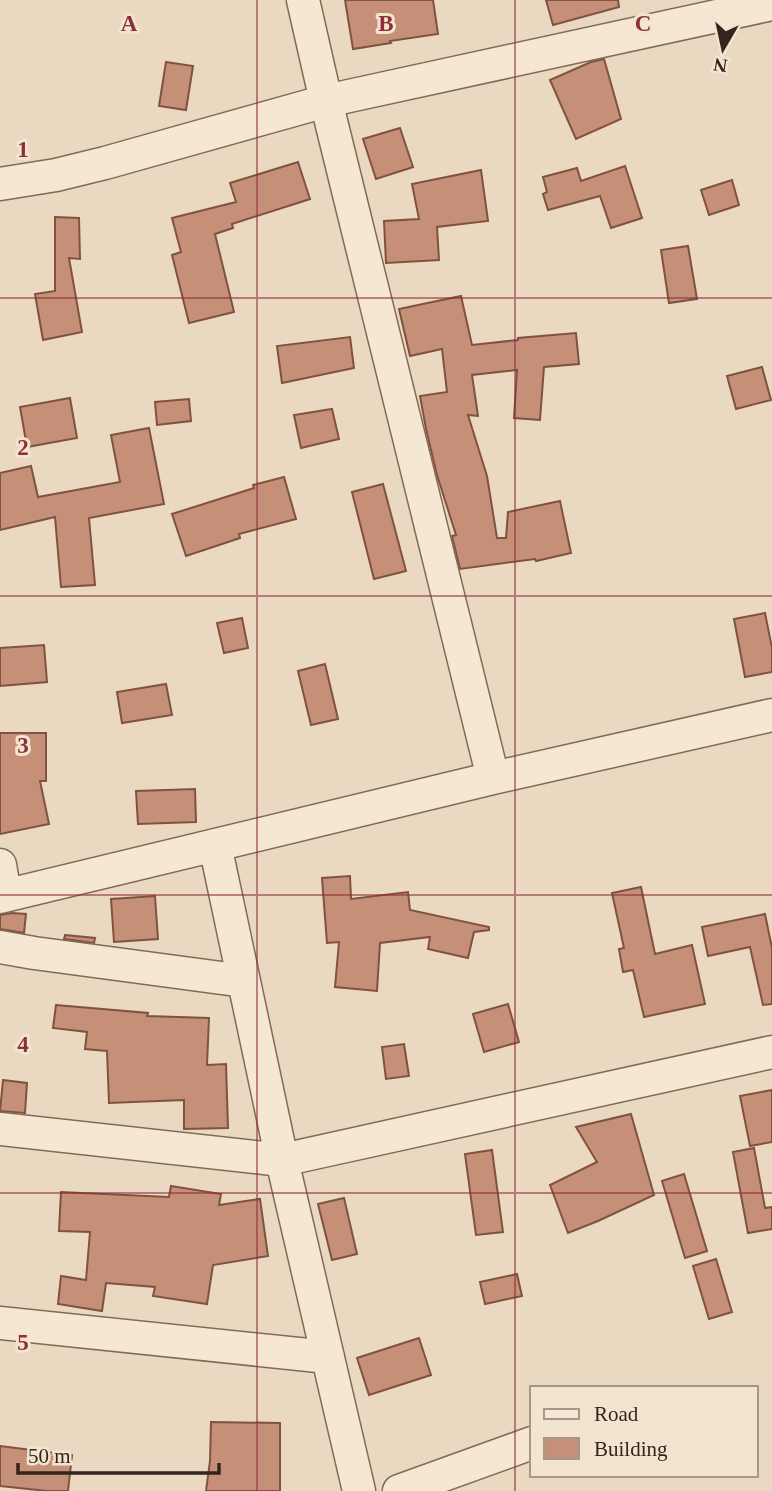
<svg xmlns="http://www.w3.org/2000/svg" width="772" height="1491" font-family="Georgia,serif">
<rect width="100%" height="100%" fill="#ead8c0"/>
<!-- building -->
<path fill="#c68f78" stroke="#7f5241" stroke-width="2" d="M 345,0 L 433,0 L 438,34 L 390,41 L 391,43 L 353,49 Z
M 546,0 L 618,0 L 619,7 L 553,25 Z
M 604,59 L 621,119 L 576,139 L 550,80 L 591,62 Z
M 166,62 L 193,66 L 186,110 L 159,106 Z
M 400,128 L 413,167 L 376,179 L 363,139 Z
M 298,162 L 310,199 L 232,224 L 233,228 L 215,234 L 234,312 L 189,323 L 172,255 L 181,252 L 172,218 L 236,202 L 230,183 Z
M 625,166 L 642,218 L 611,228 L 600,196 L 548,210 L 543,194 L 547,192 L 543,177 L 577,168 L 581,181 Z
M 481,170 L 488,221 L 437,227 L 439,260 L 386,263 L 384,221 L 419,219 L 412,184 Z
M 732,180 L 739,205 L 709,215 L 701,190 Z
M 55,217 L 79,218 L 80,259 L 69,258 L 82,332 L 43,340 L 35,294 L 55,291 Z
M 688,246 L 697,299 L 669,303 L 661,250 Z
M 461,296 L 472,345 L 518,340 L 518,338 L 576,333 L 579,364 L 544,367 L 540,420 L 514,418 L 517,370 L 472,375 L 478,416 L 468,415 L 487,476 L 497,538 L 506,538 L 508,512 L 560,501 L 571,553 L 536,561 L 535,559 L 460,569 L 452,536 L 456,535 L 437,475 L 426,429 L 420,396 L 447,392 L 442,349 L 410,356 L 399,309 Z
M 350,337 L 354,368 L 282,383 L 277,346 Z
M 762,367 L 771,400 L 736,409 L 727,376 Z
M 70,398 L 77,438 L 27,447 L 20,407 Z
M 189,399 L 191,421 L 157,425 L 155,402 Z
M 332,409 L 339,439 L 301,448 L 294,415 Z
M 149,428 L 164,504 L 89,518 L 95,585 L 61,587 L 55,517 L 0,530 L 0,473 L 31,466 L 38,497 L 120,482 L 111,435 Z
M 284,477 L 296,519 L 239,534 L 240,538 L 186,556 L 172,514 L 254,488 L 253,485 Z
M 383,484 L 406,571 L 374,579 L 352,492 Z
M 765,613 L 772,648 L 772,672 L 745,677 L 734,619 Z
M 242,618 L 248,648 L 224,653 L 217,623 Z
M 44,645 L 47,682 L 0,686 L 0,648 Z
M 325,664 L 338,719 L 311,725 L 298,671 Z
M 166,684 L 172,715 L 122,723 L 117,692 Z
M 0,733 L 46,733 L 46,781 L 40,781 L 49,824 L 0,834 Z
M 195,789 L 196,822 L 138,824 L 136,791 Z
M 350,876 L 351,899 L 408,892 L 410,910 L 489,927 L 489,930 L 474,932 L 468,958 L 428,949 L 430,937 L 380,943 L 377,991 L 335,987 L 339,942 L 327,943 L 322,878 Z
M 641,887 L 655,954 L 692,945 L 705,1004 L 644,1017 L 633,970 L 623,972 L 619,949 L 624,948 L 612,893 Z
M 155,896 L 158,939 L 114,942 L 111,899 Z
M 12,913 L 26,914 L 24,933 L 0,929 L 0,915 Z
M 765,914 L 772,948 L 772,1004 L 763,1005 L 750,947 L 708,956 L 702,927 Z
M 65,935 L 95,938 L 94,943 L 64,939 Z
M 508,1004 L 519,1042 L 484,1052 L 473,1014 Z
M 56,1005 L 148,1013 L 147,1016 L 209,1018 L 207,1065 L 226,1064 L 228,1128 L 184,1129 L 184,1100 L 109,1103 L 107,1051 L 85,1049 L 87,1032 L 53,1028 Z
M 404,1044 L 409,1076 L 386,1079 L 382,1047 Z
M 3,1080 L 27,1083 L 25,1113 L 0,1111 Z
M 772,1090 L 772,1142 L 750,1146 L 740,1096 Z
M 631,1114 L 654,1195 L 598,1221 L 568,1233 L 550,1185 L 597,1162 L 576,1127 Z
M 754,1148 L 765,1208 L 772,1207 L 772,1229 L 748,1233 L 733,1152 Z
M 492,1150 L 503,1232 L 476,1235 L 465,1154 Z
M 684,1174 L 707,1251 L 685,1258 L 662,1181 Z
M 171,1186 L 221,1194 L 219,1205 L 260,1199 L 268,1256 L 213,1265 L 207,1304 L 153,1296 L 155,1287 L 106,1283 L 102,1311 L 58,1304 L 61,1276 L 86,1280 L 90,1232 L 59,1231 L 61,1192 L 169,1197 Z
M 344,1198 L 357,1254 L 332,1260 L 318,1204 Z
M 716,1259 L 732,1312 L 709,1319 L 693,1266 Z
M 517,1274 L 522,1296 L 485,1304 L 480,1282 Z
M 419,1338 L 431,1375 L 369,1395 L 357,1358 Z
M 211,1422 L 280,1423 L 280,1491 L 206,1491 L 210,1461 Z
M 0,1446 L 72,1455 L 68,1491 L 47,1491 L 0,1486 Z"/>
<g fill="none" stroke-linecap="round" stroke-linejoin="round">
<!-- minor casing -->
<g stroke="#826a59" stroke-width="35">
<path id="minor" d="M 303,0 L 326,101 L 493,778
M 0,184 L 56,175 L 105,163 L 326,101 L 772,4
M 215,845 L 282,1160 L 359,1491
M 0,865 L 5,895
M 0,897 L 493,778 L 772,715
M 0,947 L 34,953 L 244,981
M 0,1129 L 282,1160 L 772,1052
M 0,1323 L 328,1357
M 399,1491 L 532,1443"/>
</g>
<!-- minor -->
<use href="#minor" stroke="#f6e7d2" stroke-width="32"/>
</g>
<!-- grid -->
<path fill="none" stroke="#8d2e3a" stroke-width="2" stroke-opacity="0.55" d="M 257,0 L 257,1491M 515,0 L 515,1491M 0,298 L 772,298M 0,596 L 772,596M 0,895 L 772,895M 0,1193 L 772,1193"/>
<g font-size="23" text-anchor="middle" font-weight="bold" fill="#8d2e3a" stroke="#f2e4cf" stroke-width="6" stroke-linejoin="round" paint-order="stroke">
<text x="129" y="31">A</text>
<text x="386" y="31">B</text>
<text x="643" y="31">C</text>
<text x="23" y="157">1</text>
<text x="23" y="455">2</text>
<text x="23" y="753">3</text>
<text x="23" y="1052">4</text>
<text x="23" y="1350">5</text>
</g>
<!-- legend -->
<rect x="530" y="1386" width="228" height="91" fill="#f2e4cf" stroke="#a59888" stroke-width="2"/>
<rect x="544" y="1409" width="35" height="10" fill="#f6e7d2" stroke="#a59888" stroke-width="2"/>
<text x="594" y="1421" font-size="21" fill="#32251d">Road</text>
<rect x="544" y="1438" width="35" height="21" fill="#c68f78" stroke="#a59888" stroke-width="2"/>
<text x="594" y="1456" font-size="21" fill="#32251d">Building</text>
<!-- north arrow -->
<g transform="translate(723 49) rotate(189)" stroke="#f2e4cf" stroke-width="5" paint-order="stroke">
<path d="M0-5L12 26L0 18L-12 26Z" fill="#32251d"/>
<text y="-10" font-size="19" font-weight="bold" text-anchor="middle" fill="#32251d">N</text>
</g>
<!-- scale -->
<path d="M18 1463v10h201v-10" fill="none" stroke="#32251d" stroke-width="3.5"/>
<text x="28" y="1463" font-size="21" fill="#32251d" stroke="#f2e4cf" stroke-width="5" paint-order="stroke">50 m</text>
</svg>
